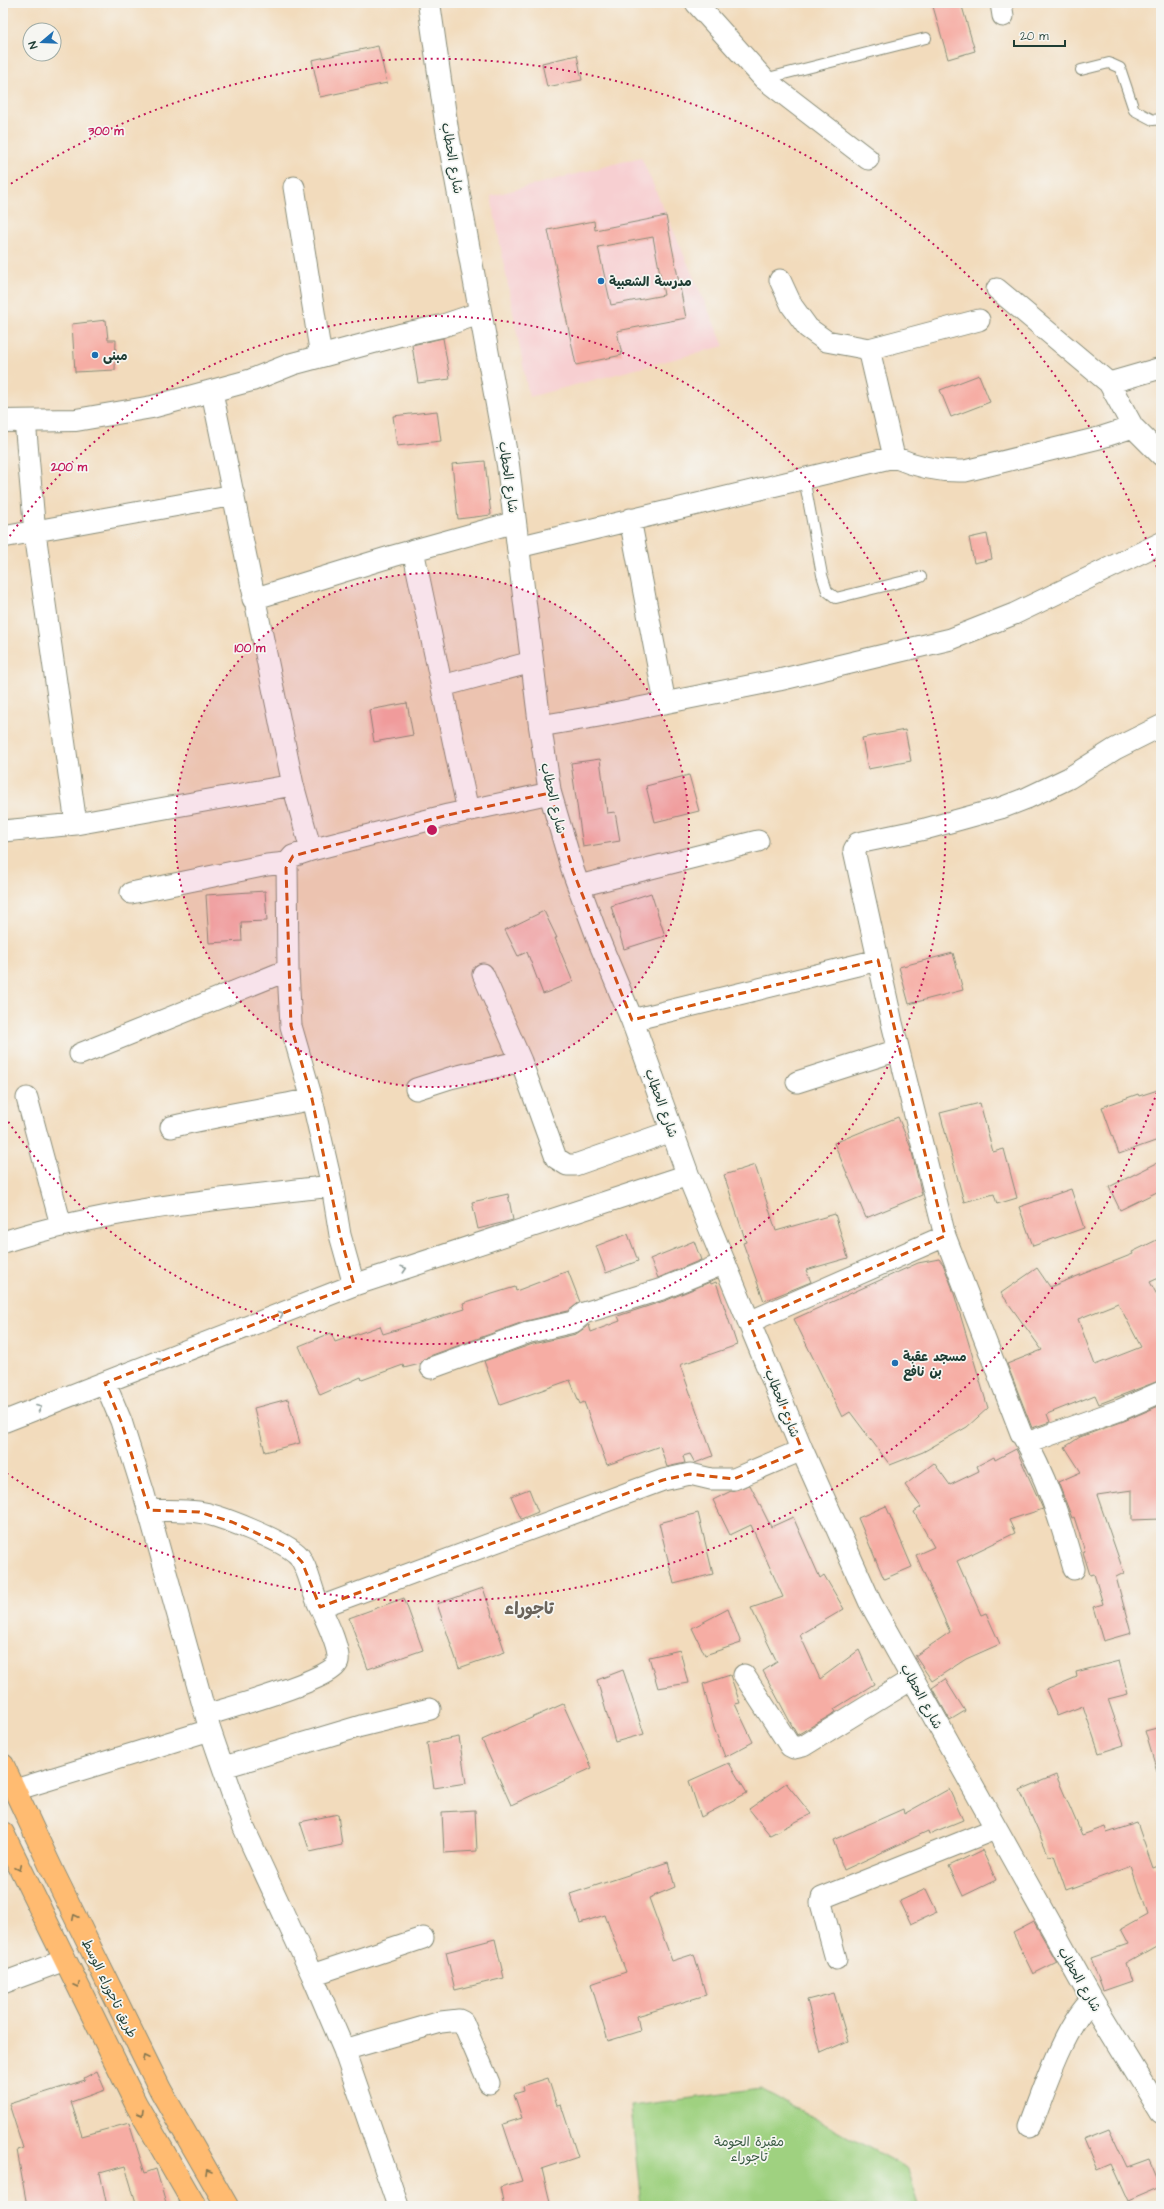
<svg xmlns="http://www.w3.org/2000/svg" width="1164" height="2209" font-family="'Architects Daughter','Playpen Sans Arabic',sans-serif">
<rect width="100%" height="100%" fill="#f6f6f2"/>
<filter id="ink" filterUnits="userSpaceOnUse"><feTurbulence type="fractalNoise" baseFrequency=".025" numOctaves="2"/><feDisplacementMap in="SourceGraphic" scale="8" xChannelSelector="R" yChannelSelector="G"/><feConvolveMatrix kernelMatrix="1 2 1 2 8 2 1 2 1" color-interpolation-filters="sRGB"/></filter>
<filter id="wash" filterUnits="userSpaceOnUse"><feTurbulence type="fractalNoise" baseFrequency=".012" numOctaves="4" result="noise"/><feDisplacementMap in="SourceGraphic" scale="16" xChannelSelector="R" yChannelSelector="G"/><feGaussianBlur stdDeviation="0.9" result="paint"/><feColorMatrix in="noise" values="0 0 0 0 0 0 0 0 0 0 0 0 0 0 0 0 0 1.4 0 .05"/><feComposite in="paint" operator="in"/></filter>
<g filter="url(#wash)">
<rect width="100%" height="100%" fill="#f2dbbc"/>
<!-- built -->
<path fill="#f7cfd1" d="M 641,157 L 724,346 L 529,397 L 491,196 Z"/>
<!-- green -->
<path fill="#9fd180" stroke="#5f875a" d="M 761,2089 L 908,2169 L 919,2206 L 641,2206 L 631,2106 Z"/>
<g id="blocks">
<!-- building -->
<path fill="#f6ada4" fill-rule="evenodd" d="M 932,3 L 961,3 L 975,51 L 948,59 Z
M 378,46 L 387,83 L 320,97 L 312,60 Z
M 577,55 L 582,80 L 547,87 L 542,63 Z
M 666,216 L 686,318 L 617,331 L 622,355 L 576,365 L 548,230 L 594,221 L 595,230 ZM 653,237 L 664,295 L 611,305 L 598,247 Z
M 106,320 L 108,340 L 116,340 L 115,370 L 75,372 L 72,324 Z
M 443,338 L 450,379 L 418,383 L 412,345 Z
M 979,375 L 990,402 L 951,417 L 940,390 Z
M 437,411 L 441,441 L 397,446 L 393,416 Z
M 485,461 L 491,515 L 458,519 L 452,464 Z
M 987,534 L 992,559 L 974,563 L 969,538 Z
M 407,703 L 413,735 L 374,742 L 369,710 Z
M 905,730 L 911,761 L 868,769 L 862,738 Z
M 600,759 L 607,813 L 615,812 L 620,841 L 583,847 L 571,763 Z
M 689,775 L 699,811 L 655,822 L 646,786 Z
M 265,891 L 267,921 L 241,922 L 242,941 L 209,943 L 206,895 Z
M 651,893 L 665,936 L 624,949 L 611,906 Z
M 544,911 L 557,938 L 555,938 L 573,982 L 543,994 L 527,952 L 518,956 L 505,930 Z
M 953,953 L 963,990 L 909,1004 L 899,967 Z
M 1161,1089 L 1161,1139 L 1119,1154 L 1102,1107 L 1138,1094 L 1139,1096 Z
M 980,1103 L 993,1152 L 1004,1149 L 1017,1198 L 997,1204 L 994,1194 L 964,1202 L 940,1113 Z
M 898,1117 L 911,1148 L 922,1195 L 866,1218 L 834,1143 Z
M 1161,1161 L 1161,1190 L 1120,1210 L 1109,1187 Z
M 755,1165 L 776,1231 L 835,1214 L 848,1258 L 806,1270 L 811,1282 L 764,1301 L 743,1243 L 746,1242 L 724,1175 Z
M 1071,1189 L 1084,1228 L 1033,1246 L 1019,1207 Z
M 508,1194 L 513,1220 L 478,1229 L 472,1202 Z
M 628,1234 L 638,1261 L 606,1273 L 596,1246 Z
M 1161,1238 L 1161,1277 L 1150,1282 L 1161,1302 L 1161,1380 L 1099,1404 L 1095,1395 L 1047,1414 L 1050,1422 L 1032,1428 L 1007,1364 L 1042,1350 L 1001,1293 L 1037,1268 L 1050,1287 L 1133,1254 L 1132,1252 ZM 1118,1303 L 1141,1347 L 1095,1365 L 1078,1319 Z
M 694,1241 L 701,1260 L 658,1278 L 650,1259 Z
M 939,1259 L 943,1264 L 952,1287 L 988,1408 L 967,1427 L 923,1452 L 890,1465 L 850,1412 L 842,1417 L 794,1319 L 918,1263 Z
M 568,1271 L 580,1302 L 568,1311 L 526,1321 L 427,1357 L 420,1364 L 404,1368 L 403,1365 L 362,1380 L 361,1377 L 320,1395 L 299,1346 L 331,1333 L 335,1342 L 380,1326 L 383,1334 L 465,1309 L 463,1303 L 515,1287 L 516,1291 Z
M 710,1282 L 711,1284 L 716,1282 L 737,1345 L 680,1365 L 713,1456 L 695,1463 L 690,1454 L 683,1456 L 685,1463 L 667,1467 L 660,1446 L 607,1465 L 584,1402 L 580,1404 L 570,1380 L 500,1405 L 484,1361 L 533,1344 L 576,1334 L 589,1325 L 591,1332 L 620,1321 L 618,1316 L 667,1300 Z
M 288,1399 L 300,1443 L 265,1452 L 254,1408 Z
M 1161,1405 L 1161,1519 L 1132,1520 L 1132,1490 L 1097,1495 L 1124,1573 L 1116,1577 L 1131,1633 L 1103,1641 L 1093,1607 L 1103,1604 L 1094,1574 L 1090,1575 L 1083,1552 L 1085,1551 L 1074,1517 L 1072,1518 L 1058,1482 L 1081,1472 L 1065,1447 L 1080,1437 L 1124,1421 Z
M 1016,1449 L 1043,1509 L 1009,1520 L 1015,1533 L 957,1561 L 981,1615 L 986,1613 L 1000,1644 L 966,1659 L 932,1681 L 915,1656 L 950,1632 L 916,1555 L 934,1547 L 914,1512 L 921,1507 L 905,1485 L 934,1463 L 950,1485 L 979,1471 L 977,1466 L 994,1457 L 995,1460 Z
M 750,1485 L 771,1527 L 793,1517 L 820,1578 L 824,1575 L 844,1609 L 800,1635 L 820,1679 L 859,1650 L 874,1684 L 834,1709 L 836,1712 L 797,1735 L 763,1671 L 777,1662 L 751,1608 L 783,1597 L 751,1525 L 730,1535 L 713,1500 L 731,1491 Z
M 529,1489 L 538,1512 L 521,1519 L 511,1496 Z
M 886,1506 L 912,1567 L 884,1579 L 858,1518 Z
M 698,1513 L 713,1574 L 674,1584 L 659,1523 Z
M 483,1588 L 505,1652 L 459,1668 L 437,1604 Z
M 404,1598 L 423,1650 L 368,1669 L 349,1618 Z
M 728,1609 L 741,1643 L 705,1655 L 692,1628 Z
M 680,1650 L 688,1683 L 658,1688 L 649,1657 Z
M 1119,1661 L 1128,1694 L 1108,1699 L 1124,1745 L 1099,1753 L 1083,1706 L 1057,1716 L 1046,1690 L 1077,1677 L 1076,1672 Z
M 623,1670 L 644,1734 L 615,1742 L 597,1680 Z
M 730,1675 L 740,1703 L 735,1704 L 753,1742 L 725,1757 L 714,1728 L 703,1684 Z
M 945,1679 L 965,1711 L 950,1720 L 932,1688 Z
M 563,1704 L 592,1768 L 511,1805 L 482,1740 Z
M 1161,1727 L 1161,1771 L 1157,1771 L 1145,1731 Z
M 459,1737 L 466,1783 L 434,1788 L 427,1743 Z
M 729,1763 L 747,1793 L 701,1817 L 689,1781 Z
M 1056,1775 L 1082,1835 L 1105,1827 L 1107,1833 L 1137,1823 L 1153,1868 L 1161,1865 L 1161,1947 L 1158,1945 L 1126,1963 L 1132,1981 L 1103,1991 L 1091,1958 L 1128,1945 L 1120,1930 L 1147,1915 L 1131,1866 L 1066,1890 L 1054,1855 L 1049,1856 L 1020,1790 Z
M 786,1783 L 811,1814 L 770,1835 L 749,1809 Z
M 949,1789 L 963,1820 L 929,1834 L 928,1831 L 844,1870 L 833,1840 L 903,1809 L 904,1814 Z
M 475,1810 L 477,1851 L 444,1853 L 442,1812 Z
M 338,1814 L 342,1845 L 310,1852 L 300,1822 Z
M 982,1850 L 996,1880 L 963,1896 L 949,1866 Z
M 668,1862 L 675,1887 L 649,1898 L 672,1961 L 694,1954 L 706,1995 L 637,2016 L 640,2031 L 608,2041 L 591,1984 L 626,1972 L 605,1915 L 580,1923 L 570,1894 Z
M 926,1889 L 937,1912 L 911,1924 L 900,1901 Z
M 1034,1922 L 1057,1962 L 1033,1974 L 1013,1933 Z
M 495,1939 L 504,1978 L 455,1990 L 446,1952 Z
M 834,1993 L 848,2041 L 821,2053 L 807,2000 Z
M 97,2071 L 105,2090 L 71,2102 L 82,2136 L 129,2123 L 145,2173 L 156,2169 L 167,2206 L 137,2206 L 125,2166 L 100,2173 L 107,2206 L 27,2206 L 17,2150 L 23,2148 L 9,2104 L 85,2080 L 84,2078 Z
M 548,2078 L 557,2106 L 561,2105 L 578,2157 L 542,2169 L 551,2206 L 504,2206 L 500,2187 L 522,2181 L 503,2124 L 522,2118 L 514,2094 L 524,2091 L 523,2086 Z
M 1109,2129 L 1127,2167 L 1149,2159 L 1161,2187 L 1128,2201 L 1111,2164 L 1097,2170 L 1084,2139 Z"/>
</g>
</g>
<g filter="url(#ink)">
<use href="#blocks" fill-opacity="0" stroke="#888c78" stroke-width="1"/>
<g fill="none" stroke-linecap="round" stroke-linejoin="round">
<!-- service casing -->
<g stroke="#888c78" stroke-width="12">
<path id="service" d="M 1081,70 L 1109,63 L 1120,68 L 1134,110 L 1153,120 L 1161,119
M 764,79 L 926,38
M 804,478 L 822,575 L 827,591 L 836,598 L 921,577"/>
</g>
<!-- minor casing -->
<g stroke="#888c78" stroke-width="23">
<path id="minor" d="M 696,3 L 764,79 L 868,159
M 1001,3 L 1003,16
M 294,187 L 321,356
M 780,280 L 792,306 L 808,328 L 826,341 L 869,349 L 979,320
M 997,289 L 1109,383 L 1133,427 L 1161,455
M 869,349 L 894,457
M 1109,383 L 1161,368
M 212,392 L 293,785 L 311,850
M 25,421 L 35,533 L 76,824
M 630,519 L 665,703
M 3,537 L 234,495
M 518,547 L 894,457 C 917,467 940,472 965,471 L 1099,438 L 1133,427
M 413,550 L 468,811
M 253,599 L 393,556 L 515,522
M 442,686 L 532,662
M 540,726 L 599,716 L 779,680 L 951,639 L 1014,614 L 1161,543
M 3,831 L 76,824 L 293,785
M 579,886 L 758,841
M 131,893 L 267,865 L 287,863
M 483,974 L 521,1061 L 556,1158 L 567,1165 L 575,1165 L 672,1131
M 632,1020 L 878,960
M 80,1054 L 288,970
M 797,1082 L 898,1050
M 416,1089 L 450,1078 L 521,1061
M 27,1098 L 61,1225
M 171,1127 C 218,1115 265,1109 312,1099
M 3,1242 C 110,1208 221,1199 332,1186
M 354,1285 L 340,1235 L 332,1186 L 312,1099 L 291,1026 L 288,970 L 287,863 L 293,856 L 311,850 L 448,815 L 550,793
M 749,1322 L 945,1236
M 431,1368 L 530,1332 L 573,1322 L 584,1313 L 662,1289 L 725,1263
M 105,1383 L 121,1421 L 144,1494 L 210,1730 L 244,1828 L 312,1975 L 344,2050 L 398,2206
M 3,1422 L 354,1285 L 688,1175
M 1027,1443 L 1120,1410 L 1161,1392
M 149,1510 C 165,1511 182,1510 198,1512 C 217,1514 287,1542 299,1556 C 310,1571 311,1591 320,1607
M 1074,1569 C 1061,1522 1046,1475 1021,1433 L 945,1236 L 892,1023 L 854,850 L 858,843 L 925,829 L 1001,808 L 1027,798 L 1069,778 L 1115,749 L 1161,726
M 744,1675 L 790,1746 L 794,1748 L 803,1746 L 912,1679
M 206,1715 C 225,1709 335,1679 338,1662 C 340,1648 326,1620 320,1607 L 663,1480 L 690,1474 L 711,1479 L 734,1479 L 802,1450
M 224,1767 L 361,1726 L 430,1709
M 15,1790 L 210,1730
M 836,1959 L 821,1903 L 822,1898 L 995,1829
M 312,1975 L 423,1938
M 3,1983 L 65,1960
M 344,2050 L 441,2022 L 459,2020 L 463,2022 L 489,2083
M 1030,2126 C 1044,2090 1064,2026 1092,2000"/>
</g>
<!-- tertiary casing -->
<g stroke="#888c78" stroke-width="24">
<path id="tertiary" d="M 429,3 L 447,129 L 508,465 L 540,726 L 550,793 L 573,871 L 599,941 L 632,1020 L 688,1175 L 802,1450 L 870,1602 L 1092,2000 L 1161,2113
M 3,421 L 76,420 L 152,407 L 252,380 L 292,364 L 400,335 L 442,326 L 480,313"/>
</g>
<!-- primary casing -->
<g stroke="#888c78" stroke-width="24">
<path id="primary" d="M 3,1765 L 54,1874 L 161,2091 L 227,2206
M 3,1833 L 136,2104 L 195,2206"/>
</g>
<!-- service -->
<use href="#service" stroke="#fff" stroke-width="10"/>
<!-- minor -->
<use href="#minor" stroke="#fff" stroke-width="21"/>
<!-- tertiary -->
<use href="#tertiary" stroke="#fff" stroke-width="22"/>
<!-- primary -->
<use href="#primary" stroke="#ffbb71" stroke-width="22"/>
</g>
<!-- one-way arrows -->
<defs><path id="oneway-chevron" d="M-2-3.5L2.5 0L-2 3.5" fill="none" stroke-width="1.6" stroke-linecap="round" stroke-linejoin="round"/></defs>
<g stroke="#8f9e9a">
<use href="#oneway-chevron" transform="translate(404 1269) rotate(-18)"/>
<use href="#oneway-chevron" transform="translate(281 1314) rotate(-21)"/>
<use href="#oneway-chevron" transform="translate(160 1361) rotate(-21)"/>
<use href="#oneway-chevron" transform="translate(39 1408) rotate(-21)"/>
</g>
<g stroke="#84764f">
<use href="#oneway-chevron" transform="translate(19 1868) rotate(65)"/>
<use href="#oneway-chevron" transform="translate(75 1917) rotate(-116)"/>
<use href="#oneway-chevron" transform="translate(77 1985) rotate(64)"/>
<use href="#oneway-chevron" transform="translate(145 2058) rotate(-116)"/>
<use href="#oneway-chevron" transform="translate(141 2113) rotate(60)"/>
<use href="#oneway-chevron" transform="translate(208 2172) rotate(-120)"/>
</g>
</g>
<!-- marked area -->
<path fill="none" stroke="#d45610" stroke-width="3" stroke-dasharray="8 5" stroke-linejoin="round" d="M 550,793 L 573,871 L 632,1020 L 878,960 L 945,1236 L 749,1322 L 802,1450 L 734,1479 L 690,1474 L 663,1480 L 320,1607 L 302,1562 L 289,1548 L 232,1522 L 199,1512 L 149,1510 L 121,1421 L 105,1383 L 354,1285 L 340,1235 L 312,1099 L 291,1026 L 286,868 L 293,856 L 448,815 Z"/>
<!-- distance rings -->
<circle cx="432" cy="830" r="257" fill="#c2185b" fill-opacity=".12"/>
<g fill="none" stroke="#c2185b" stroke-width="2" stroke-dasharray="2 4">
<circle cx="432" cy="830" r="257"/>
<path d="M3 546A514 514 0 1 1 3 1114"/>
<path d="M1161 1081A771 771 0 0 1 6 1473M6 187A771 771 0 0 1 1161 579"/>
</g>
<!-- markers -->
<g fill="#1f6fb2" stroke="#f6f6f2" stroke-width="1.5">
<circle cx="601" cy="281" r="4"/>
<circle cx="95" cy="355" r="4"/>
<circle cx="895" cy="1363" r="4"/>
</g>
<g text-anchor="middle" stroke-width="3.5" stroke-linejoin="round" paint-order="stroke">
<!-- street labels -->
<g font-size="13" fill="#1f3d34" stroke="#f6f6f2">
<text transform="translate(453 158) rotate(80)" y="5">شارع الحطاب</text>
<text transform="translate(509 477) rotate(82)" y="5">شارع الحطاب</text>
<text transform="translate(554 798) rotate(77)" y="5">شارع الحطاب</text>
<text transform="translate(662 1103) rotate(70)" y="5">شارع الحطاب</text>
<text transform="translate(783 1403) rotate(68)" y="5">شارع الحطاب</text>
<text transform="translate(922 1696) rotate(61)" y="5">شارع الحطاب</text>
<text transform="translate(1080 1979) rotate(60)" y="5">شارع الحطاب</text>
<text transform="translate(110 1988) rotate(64)" y="5">طريق تاجوراء الوسط</text>
</g>
<!-- poi labels -->
<g font-size="13" font-weight="bold" fill="#1f3d34" stroke="#f6f6f2" text-anchor="start">
<text x="609" y="286">مدرسة الشعبية</text>
<text x="103" y="360">مبنى</text>
<text x="903" y="1361">مسجد عقبة<tspan x="903" dy="15">بن نافع</tspan></text>
</g>
<!-- park labels -->
<g font-size="13" fill="#395b43" stroke="#f6f6f2">
<text x="749" y="2146">مقبرة الحومة<tspan x="749" dy="15">تاجوراء</tspan></text>
</g>
<!-- district labels -->
<g font-size="17" font-weight="bold" fill="#6a645b" stroke="#f6f6f2">
<text x="529" y="1614">تاجوراء</text>
</g>
</g>
<circle cx="432" cy="830" r="6" fill="#c2185b" stroke="#f6f6f2" stroke-width="2"/>
<g font-size="12" text-anchor="middle" font-weight="bold" fill="#c2185b" stroke="#f6f6f2" stroke-width="3.5" stroke-linejoin="round" paint-order="stroke">
<text x="106" y="135">300 m</text>
<text x="69" y="471">200 m</text>
<text x="250" y="652">100 m</text>
</g>
<!-- margin -->
<rect width="1164" height="2209" fill="none" stroke="#f6f6f2" stroke-width="16"/>
<!-- north arrow -->
<g transform="translate(42 42) rotate(251)"><circle r="19" fill="#f6f6f2" stroke="#a0aca6"/>
<path d="M0-3L7 15L0 10L-7 15Z" fill="#1f6fb2"/>
<text y="-6" font-size="11" font-weight="bold" text-anchor="middle" fill="#1f3d34">N</text>
</g>
<!-- scale -->
<path d="M1014 40v6h51v-6" fill="none" stroke="#1f3d34" stroke-width="2"/>
<text x="1020" y="40" font-size="12" fill="#1f3d34" stroke="#f6f6f2" stroke-width="3" paint-order="stroke">20 m</text>
</svg>
